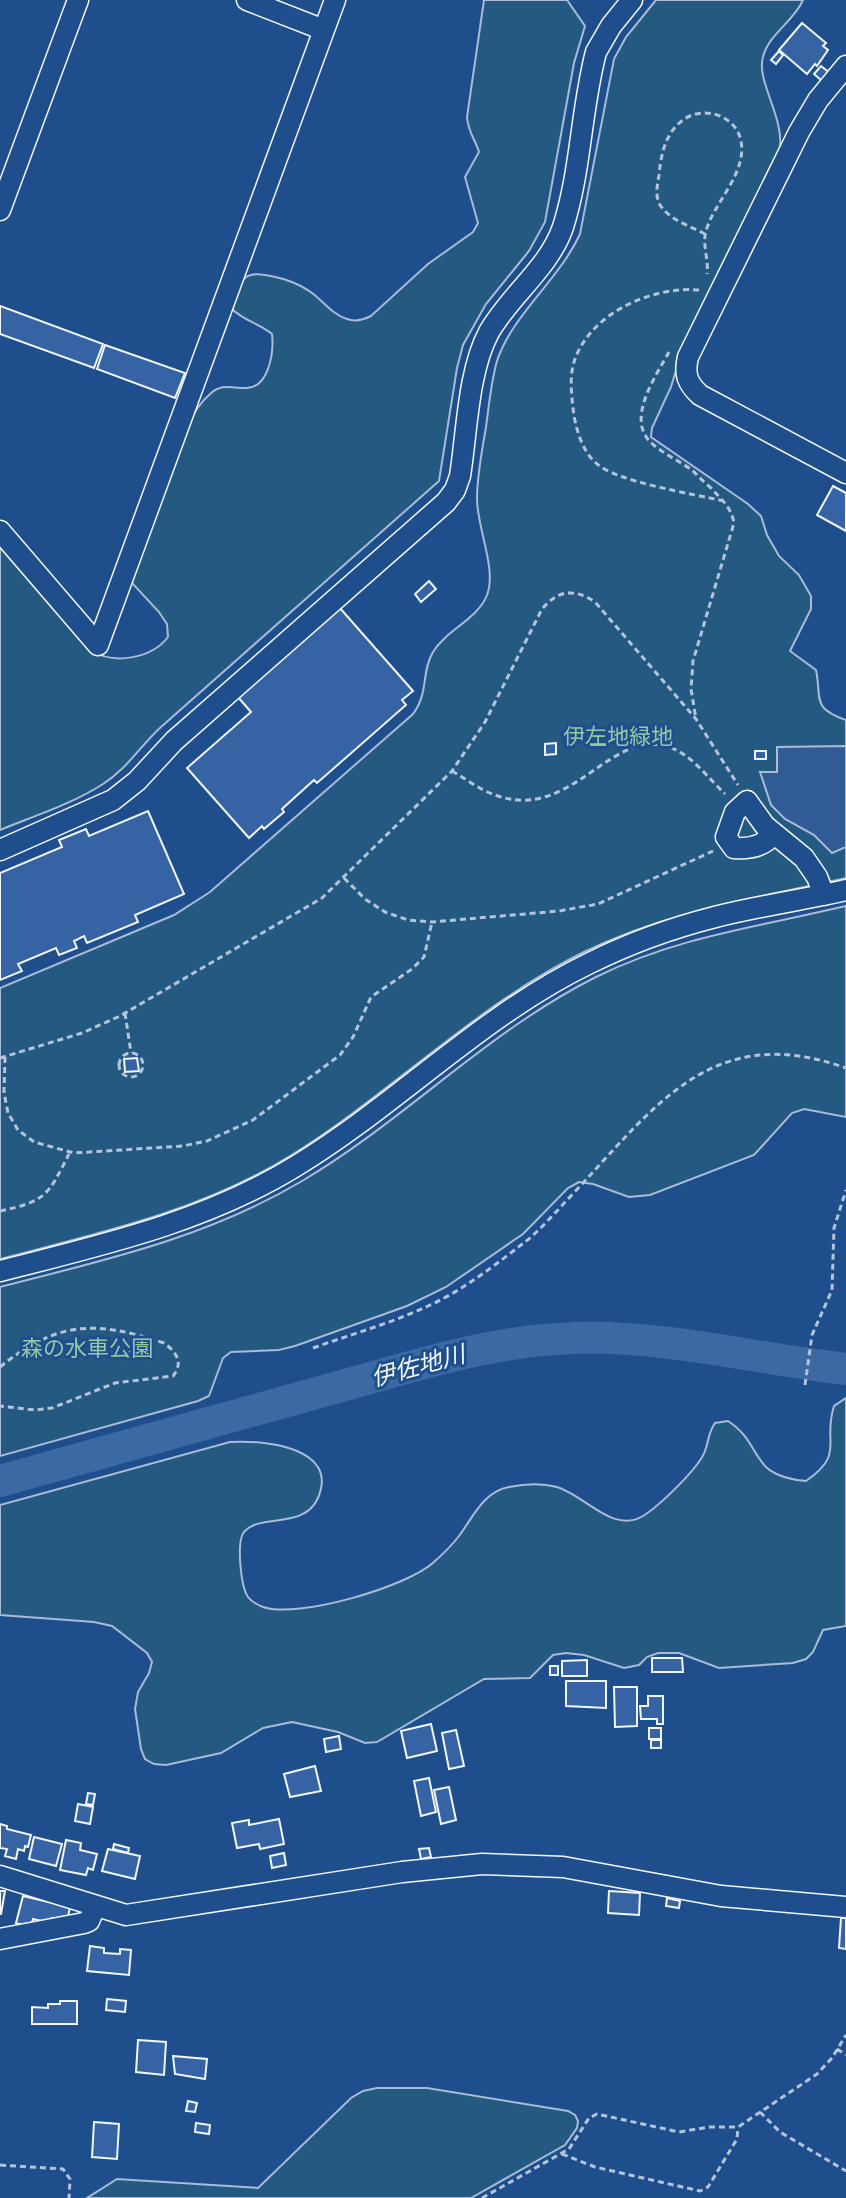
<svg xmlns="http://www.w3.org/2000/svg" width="846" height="2198" font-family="Roboto,'Noto Sans JP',sans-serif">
<rect width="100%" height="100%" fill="#1f4e8c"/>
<!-- green -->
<path fill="#245a82" stroke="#a8bbd7" stroke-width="2" d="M 484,0 L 567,0 L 585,26 L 574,63 L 545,222 L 529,251 L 486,304 L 463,345 L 457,368 L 439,481 L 161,727 C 141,745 127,769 103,784 C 72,804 34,816 0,830 L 0,545 L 92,651 C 115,665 152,658 168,637 L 167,624 L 159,612 L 132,583 L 133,569 C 145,538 157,507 169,476 C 179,448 187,414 210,394 C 222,383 231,388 245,388 C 269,389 274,352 272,334 C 259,323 244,321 232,309 C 237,288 239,270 265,275 C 282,278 297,282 312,293 C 323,301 333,315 347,319 C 355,322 363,320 371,316 L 428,264 L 473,232 L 478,223 L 465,177 L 479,152 C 475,139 468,132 467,117 Z
M 656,0 L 803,0 C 794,21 768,35 763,57 C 756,81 784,116 780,149 L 681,354 L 671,387 L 652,428 L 651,437 L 748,504 L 761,516 L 767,535 L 779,556 L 799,575 L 811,596 L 811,609 L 790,651 L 816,670 C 822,699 811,708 846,720 L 846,878 C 754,899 670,910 584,952 C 476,1005 392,1093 290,1156 C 201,1211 100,1233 0,1259 L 0,988 L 174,915 L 210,892 L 413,714 C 429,693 421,672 433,652 C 446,630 478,619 487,595 C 497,569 477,528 477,499 C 477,475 482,451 486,427 C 489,405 491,382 497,361 C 512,315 559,280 580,234 L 614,59 L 626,37 Z
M 846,906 L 846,1117 L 804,1109 L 792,1113 L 754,1155 L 650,1195 L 629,1197 L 593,1184 L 579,1182 L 568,1188 L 523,1234 L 446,1287 L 407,1306 L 295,1346 L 279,1350 L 231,1352 L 223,1358 L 209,1396 L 198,1401 L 0,1456 L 0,1287 C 105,1260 208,1237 302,1181 C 405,1120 488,1031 596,977 C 679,936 758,927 846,906 Z
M 846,1398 L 846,1626 L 823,1630 L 813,1652 L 806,1659 L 793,1663 L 719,1668 L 679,1653 L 658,1653 L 647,1657 L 639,1665 L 624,1668 L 584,1655 L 566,1653 L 553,1655 L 530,1678 L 484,1679 L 377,1742 L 365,1743 L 338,1732 L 292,1722 L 263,1728 L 221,1753 L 166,1765 L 154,1764 L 145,1759 L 141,1749 L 135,1709 L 138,1692 L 149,1673 L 152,1662 L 147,1653 L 112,1626 L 94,1622 L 0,1615 L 0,1505 L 230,1442 C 261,1440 340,1446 318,1498 C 304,1530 260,1513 244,1532 C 236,1542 241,1587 248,1597 C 251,1601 258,1605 263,1607 C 297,1619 407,1587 434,1562 C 443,1554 452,1545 459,1536 C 473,1517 484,1491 509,1487 C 524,1484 542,1483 557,1487 C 586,1496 613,1534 643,1516 C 659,1506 699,1468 705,1451 C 709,1440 708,1433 715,1423 L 728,1421 C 765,1445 747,1476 806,1481 C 846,1453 822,1443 834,1406 Z
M 377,2088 L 427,2088 L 568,2111 L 575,2115 L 578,2121 L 577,2128 L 565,2145 L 471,2198 L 87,2198 L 117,2179 L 258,2188 L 351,2098 L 363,2091 Z"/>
<!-- parking -->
<path fill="#305b95" stroke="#a8bbd7" stroke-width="2" d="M 846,746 L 846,847 L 832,853 L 814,835 L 785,819 L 771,805 L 760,772 L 777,772 L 777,747 Z"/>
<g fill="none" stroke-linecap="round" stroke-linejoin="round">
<!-- river -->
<path stroke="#3b69a3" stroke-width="32" d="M 0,1481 C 109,1451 218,1420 327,1390 C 409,1368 490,1340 576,1338 C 666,1335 756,1359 846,1369"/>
</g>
<!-- building -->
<path fill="#3563a3" stroke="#f2f6ff" stroke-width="2" d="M 802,23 L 826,43 L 823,46 L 828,50 L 817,66 L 815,64 L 807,74 L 779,50 Z
M 779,51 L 783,55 L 776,64 L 771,60 Z
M 821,66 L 830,73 L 822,81 L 814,74 Z
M 0,306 L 103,344 L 94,368 L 0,334 Z
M 105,345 L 185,373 L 175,398 L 97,369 Z
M 833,486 L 846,493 L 846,531 L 817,515 Z
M 429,581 L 436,589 L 421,602 L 415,594 Z
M 339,607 L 413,691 L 402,700 L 406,705 L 317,783 L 314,780 L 282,809 L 284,812 L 264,829 L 262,826 L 249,838 L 187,768 L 251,712 L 237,696 Z
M 556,743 L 556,754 L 545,755 L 545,744 Z
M 755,751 L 766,751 L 766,759 L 755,759 Z
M 148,811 L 184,894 L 135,915 L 138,922 L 87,943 L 84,936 L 74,941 L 77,948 L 59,955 L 56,948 L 18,964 L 22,971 L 0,980 L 0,873 L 62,847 L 59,840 L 86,829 L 89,836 Z
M 137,1058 L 139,1071 L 125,1072 L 124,1059 Z
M 126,1344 L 139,1347 L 138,1354 L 125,1351 Z
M 652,1658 L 682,1658 L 683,1672 L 652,1672 Z
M 587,1660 L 587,1676 L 562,1676 L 562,1661 Z
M 550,1666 L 558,1666 L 558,1675 L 550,1675 Z
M 566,1681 L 606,1681 L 606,1708 L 566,1706 Z
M 614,1687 L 637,1687 L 637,1726 L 615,1727 Z
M 648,1696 L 663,1696 L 663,1724 L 657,1724 L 657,1719 L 641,1719 L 640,1706 L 648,1706 Z
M 431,1724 L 437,1751 L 407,1758 L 401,1731 Z
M 649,1728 L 661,1728 L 661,1739 L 649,1739 Z
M 456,1730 L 464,1766 L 449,1769 L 442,1733 Z
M 339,1736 L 341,1749 L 326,1752 L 324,1739 Z
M 651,1740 L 661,1740 L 661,1748 L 651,1748 Z
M 315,1766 L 321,1791 L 290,1797 L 284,1774 Z
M 429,1778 L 436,1812 L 421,1816 L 414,1781 Z
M 449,1787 L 456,1820 L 441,1824 L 434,1790 Z
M 88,1793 L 95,1794 L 93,1805 L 86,1804 Z
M 78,1804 L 93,1807 L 90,1824 L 75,1821 Z
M 279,1819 L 284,1844 L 260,1849 L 259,1844 L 237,1848 L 232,1823 L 249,1820 L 249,1825 Z
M 0,1824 L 7,1826 L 7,1829 L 31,1835 L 28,1847 L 25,1846 L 24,1851 L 18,1849 L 16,1859 L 5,1856 L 7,1849 L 0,1848 Z
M 34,1837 L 62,1844 L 56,1866 L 29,1859 Z
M 66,1840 L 81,1843 L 80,1850 L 97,1854 L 93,1870 L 88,1868 L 86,1875 L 60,1870 Z
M 114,1844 L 129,1848 L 128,1853 L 113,1849 Z
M 429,1848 L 431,1857 L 421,1859 L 419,1849 Z
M 108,1849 L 140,1856 L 135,1879 L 102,1871 Z
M 284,1853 L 286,1865 L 272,1868 L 270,1856 Z
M 0,1891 L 5,1891 L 1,1914 L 0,1914 Z
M 609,1891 L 640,1893 L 639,1915 L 608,1913 Z
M 23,1896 L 70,1907 L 67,1922 L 52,1918 L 50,1923 L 33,1919 L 31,1927 L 16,1923 Z
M 667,1898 L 680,1901 L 679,1908 L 666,1906 Z
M 841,1918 L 846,1918 L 846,1949 L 839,1948 Z
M 90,1946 L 104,1948 L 104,1953 L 120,1954 L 120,1949 L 131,1950 L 129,1975 L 87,1971 Z
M 107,1999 L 126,2001 L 125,2012 L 106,2010 Z
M 60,2001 L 77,2001 L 77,2024 L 32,2024 L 32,2007 L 48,2008 L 48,2004 L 60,2004 Z
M 138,2040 L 166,2042 L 164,2075 L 136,2072 Z
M 173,2056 L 207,2059 L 205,2079 L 175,2074 Z
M 188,2101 L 197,2103 L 195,2112 L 186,2111 Z
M 94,2122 L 119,2124 L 117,2159 L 92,2157 Z
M 196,2123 L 210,2125 L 209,2134 L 195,2132 Z"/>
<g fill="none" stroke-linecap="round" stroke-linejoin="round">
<!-- minor casing -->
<g stroke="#f2f6ff" stroke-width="23">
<path id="minor" d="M 247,0 L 324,30
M 846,66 L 818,100 L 799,132 L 688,357 C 684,374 687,383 700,395 L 846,473
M 0,210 L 78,0
M 0,531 L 98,645 L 335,0
M 773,834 C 764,847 749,849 734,848 L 726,837 L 735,812 L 747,801 L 765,826 L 804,858 L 817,877 L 824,895
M 0,850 L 113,800 L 137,781 L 174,741 L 446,502 L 455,490 L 460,476 C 467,432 468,371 489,332 C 510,295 549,268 563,227 C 581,171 581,109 596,52 L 611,26 L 632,0
M 0,1271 C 102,1245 205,1222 296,1166 C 398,1104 482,1015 590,963 C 630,943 672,928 715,917 C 758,906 803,900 846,890
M 0,1876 L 126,1915 L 402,1872 L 482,1864 L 563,1867 L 721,1896 L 846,1907
M 0,1939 L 84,1923 L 89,1921 L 95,1907"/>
</g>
<!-- path -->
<path stroke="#b3c4dc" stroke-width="3" stroke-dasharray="6 4" stroke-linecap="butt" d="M 705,234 C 692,227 673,221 663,209 C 654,199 657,187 659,175 C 661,155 665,133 683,120 C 703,105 736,115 741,141 C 747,174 714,202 706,231 C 702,245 709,260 707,274
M 699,290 C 654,286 596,311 577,354 C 569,371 571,390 573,408 C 575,427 582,451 596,463 C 616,482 694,494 724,501
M 669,352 C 657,374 629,414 647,438 C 658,452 679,460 693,471 C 699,477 705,483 711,488 C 722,500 731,507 734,523 L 693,661 L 691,689 L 696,719
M 452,771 C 466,779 480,790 495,795 C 572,823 609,727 669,747 C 691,754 709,779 725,794
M 344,878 L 365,899 L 385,912 L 408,920 L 432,922 L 559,911 L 598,904 L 713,851
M 125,1013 L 131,1053
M119 1065a12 12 0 1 1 24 0a12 12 0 1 1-24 0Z
M 5,1057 L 4,1093 L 8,1113 L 18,1130 L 34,1142 L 74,1153 L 183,1146 L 207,1141 L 253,1120 L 340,1055 L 353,1037 L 371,997 L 412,969 L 424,957 L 432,922
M 0,1058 L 82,1033 L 120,1016 L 322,898 L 452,771 L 485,722 L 542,609 C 558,590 574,588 595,602 L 696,719 L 738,785
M 0,1211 C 47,1201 48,1195 69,1154
M 313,1348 C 352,1334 392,1323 428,1306 C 462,1291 495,1265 525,1242 C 540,1230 554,1214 568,1199 C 652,1111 709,1019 846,1068
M 0,1367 C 57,1321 95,1320 164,1343 C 176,1352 184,1362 173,1376 L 115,1383 L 52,1408 L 35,1410 L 0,1406
M 805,1385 L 812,1335 L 832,1290 L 834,1228 L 846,1190
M 837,2049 L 846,2055
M 760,2112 L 780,2132 L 846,2171
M 562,2154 L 595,2167 L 700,2191 L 708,2187 L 737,2139 L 738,2127
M 0,2165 L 63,2169 L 70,2179 L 69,2198
M 482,2198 L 569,2149 L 589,2118 L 597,2114 L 679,2132 L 709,2127 L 738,2127 L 817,2074 L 832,2058 L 846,2035"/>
<!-- minor -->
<use href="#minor" stroke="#1f4e8c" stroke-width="20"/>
</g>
<g text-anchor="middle" stroke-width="6" stroke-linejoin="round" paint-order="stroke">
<!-- park labels -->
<g font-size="22" fill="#97c8a6" stroke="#1f4e8c">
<text x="618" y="744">伊左地緑地</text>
<text x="87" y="1356">森の水車公園</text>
</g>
<!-- water labels -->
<g font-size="24" font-style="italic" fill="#f2f6ff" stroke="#1f4e8c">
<text transform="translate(418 1366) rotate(-15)" y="8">伊佐地川</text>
</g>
</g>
</svg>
